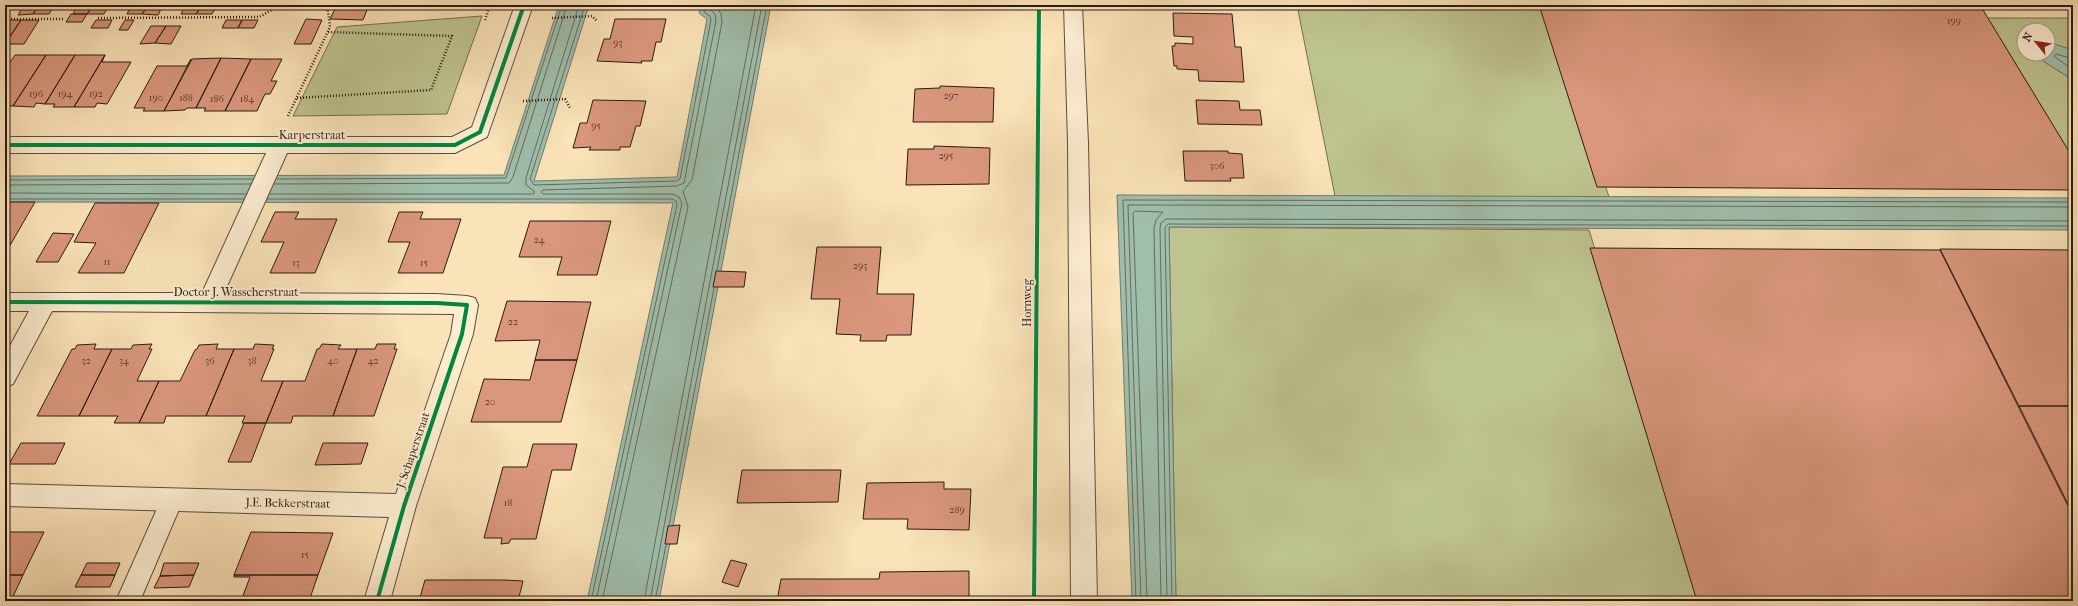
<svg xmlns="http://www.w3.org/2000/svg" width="2078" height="606" font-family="'IM FELL French Canon',serif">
<rect width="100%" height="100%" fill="#fae3b8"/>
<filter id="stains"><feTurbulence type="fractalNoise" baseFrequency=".005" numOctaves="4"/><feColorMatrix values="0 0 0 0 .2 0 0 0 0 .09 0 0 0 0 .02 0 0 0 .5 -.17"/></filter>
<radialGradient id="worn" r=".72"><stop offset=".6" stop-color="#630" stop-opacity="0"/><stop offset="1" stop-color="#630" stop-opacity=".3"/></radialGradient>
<!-- green -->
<path fill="#bec48f" stroke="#766f50" d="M 1297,5 L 1546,5 L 1609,197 L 1335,196 Z
M 482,16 L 447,114 L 293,116 L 337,27 Z
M 1984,18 L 2073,18 L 2073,50 L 2048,43 L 2048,30 L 2024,30 L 2024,54 L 2045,54 L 2043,61 L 2073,80 L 2073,164 Z
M 1169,227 L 1589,230 L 1704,601 L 1176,601 Z"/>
<!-- water -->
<path fill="#9fbeab" stroke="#717c6e" d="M 559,5 L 589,5 L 534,181 L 677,177 L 707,19 L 699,13 L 701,5 L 771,5 L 659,601 L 587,601 L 673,203 L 5,202 L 5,176 L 504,175 Z
M 2048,42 L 2073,50 L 2073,80 L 2043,61 L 2045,54 L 2048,54 Z
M 1117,195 L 2073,198 L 2073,230 L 1169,227 L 1176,601 L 1132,601 Z"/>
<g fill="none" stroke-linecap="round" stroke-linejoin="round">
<!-- shore -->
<path stroke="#666c5e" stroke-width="1" d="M 585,5 L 530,179 L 534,185 L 676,181 L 680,179 L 711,20 L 710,16 L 704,12 L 705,5
M 2073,59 L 2056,54 L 2054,56 L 2073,70
M 276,179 L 506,178 L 562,5
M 5,180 L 253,179
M 274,184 L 509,183 L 513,177 L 567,5
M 5,185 L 251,184
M 5,193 L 246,194
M 270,194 L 534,194 L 534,191 L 526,185 L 526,178 L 579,5
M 5,199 L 244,199
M 267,199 L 672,199 L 676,201 L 677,205 L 591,601
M 717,270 L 767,5
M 669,525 L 714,288
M 596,601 L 682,203 L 679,197 L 673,194 L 543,194 L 541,192 L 543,190 L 677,186 L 684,183 L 716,21 L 715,14 L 710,9 L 710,5
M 602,601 L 688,207 L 683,191 L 692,180 L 722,22 L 721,14 L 716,5
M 644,601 L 756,5
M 650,601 L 762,5
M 655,601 L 666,545
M 1136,601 L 1123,200 L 2073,202
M 1141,601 L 1128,205 L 2073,207
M 1147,601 L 1133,213 L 1135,211 L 1163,212 L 1156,220 L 1154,228 L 1161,601
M 1167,601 L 1160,228 L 1161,223 L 1166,219 L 2073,221
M 1172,601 L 1165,228 L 1168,224 L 2073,226"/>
</g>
<!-- building -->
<path fill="#da977d" stroke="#2d1a12" d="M 337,5 L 369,5 L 363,20 L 330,19 Z
M 435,5 L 451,5 L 450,7 L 433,7 Z
M 1539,5 L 1980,5 L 2073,158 L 2073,190 L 1597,187 Z
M 54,6 L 49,14 L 33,14 L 38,7 Z
M 77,6 L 92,7 L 87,14 L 73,14 Z
M 131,6 L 147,7 L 142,14 L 127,14 Z
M 185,6 L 201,7 L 196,14 L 181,14 Z
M 23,7 L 38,7 L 33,14 L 18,15 Z
M 92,7 L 108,7 L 104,14 L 87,14 Z
M 147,7 L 162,7 L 158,15 L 142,14 Z
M 201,7 L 216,7 L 212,14 L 196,14 Z
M 1173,13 L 1232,14 L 1235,47 L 1241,47 L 1244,82 L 1199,81 L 1198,70 L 1177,69 L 1177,66 L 1174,66 L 1172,46 L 1175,46 L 1175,43 L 1193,44 L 1193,37 L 1174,36 Z
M 71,14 L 87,14 L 82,22 L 66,22 Z
M 306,19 L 322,20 L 311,44 L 294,44 Z
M 615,19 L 666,19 L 661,42 L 656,42 L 652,61 L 641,61 L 642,63 L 597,61 L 604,39 L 610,39 Z
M 5,20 L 21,20 L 5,44 Z
M 21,20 L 39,20 L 24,44 L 8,44 L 5,49 L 5,44 Z
M 96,20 L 112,20 L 108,28 L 91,28 Z
M 125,20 L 134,20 L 128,30 L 119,30 Z
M 226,20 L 242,20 L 238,28 L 222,28 Z
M 242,20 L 258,20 L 254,28 L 238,28 Z
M 151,26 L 166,26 L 155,43 L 140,44 Z
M 166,26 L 181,26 L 171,44 L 155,43 Z
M 15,55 L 46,55 L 13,106 L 5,106 L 5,70 Z
M 46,55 L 75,55 L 45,104 L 36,103 L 34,107 L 13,106 Z
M 75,55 L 105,55 L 74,107 L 53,107 L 55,104 L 45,104 Z
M 105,55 L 102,62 L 131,62 L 107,104 L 97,103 L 95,107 L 74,107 Z
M 221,58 L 196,108 L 187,108 L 185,110 L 164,111 L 192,59 Z
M 221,58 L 251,59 L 225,111 L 204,111 L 206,108 L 196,108 Z
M 191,59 L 164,111 L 143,111 L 145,108 L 134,108 L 157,66 L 187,66 Z
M 251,59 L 282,59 L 271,81 L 277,81 L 270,94 L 265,94 L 257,111 L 225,111 Z
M 940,86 L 994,88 L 993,122 L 913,122 L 915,89 L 940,88 Z
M 593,100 L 646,101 L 640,126 L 636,126 L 630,147 L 620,147 L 620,150 L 589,150 L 591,147 L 573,148 L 580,123 L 587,123 Z
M 1196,100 L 1239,101 L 1240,110 L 1260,110 L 1262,125 L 1198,124 Z
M 934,146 L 990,148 L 989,184 L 906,185 L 908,149 L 934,149 Z
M 1183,151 L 1228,151 L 1228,153 L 1242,154 L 1244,178 L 1230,178 L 1231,181 L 1185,181 Z
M 5,202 L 35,202 L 5,254 Z
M 95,203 L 159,203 L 124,273 L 78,273 L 96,243 L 74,242 Z
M 275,212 L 299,212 L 295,219 L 337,219 L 315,273 L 270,273 L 284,242 L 261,242 Z
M 399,212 L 423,212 L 420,219 L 461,219 L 443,273 L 398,273 L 410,242 L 388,242 Z
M 530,221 L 611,221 L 597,275 L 557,275 L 562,257 L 519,257 Z
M 53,233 L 74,234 L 58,262 L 36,262 Z
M 817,247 L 881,247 L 877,294 L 914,294 L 911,335 L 887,335 L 886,341 L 860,341 L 861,335 L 836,334 L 840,299 L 811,299 Z
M 1590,248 L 1940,250 L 2073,516 L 2073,601 L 1697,601 Z
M 1940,249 L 2073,250 L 2073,406 L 2019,406 Z
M 716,271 L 746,272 L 744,287 L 713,287 Z
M 507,301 L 591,302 L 577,360 L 535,360 L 540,340 L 495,341 Z
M 96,344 L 94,349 L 112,349 L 79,416 L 37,416 L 72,349 L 75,349 L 77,345 Z
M 152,344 L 149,349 L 152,349 L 137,381 L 159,381 L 139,423 L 114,423 L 118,416 L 79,416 L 112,349 L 131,349 L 133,345 Z
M 218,344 L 216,349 L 234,349 L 206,416 L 166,416 L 164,423 L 139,423 L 159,381 L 180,381 L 195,350 L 197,349 L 199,345 Z
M 255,344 L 274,345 L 272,349 L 274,349 L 261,381 L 283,381 L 266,423 L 242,423 L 245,416 L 206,416 L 234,349 L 253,349 Z
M 322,344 L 341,345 L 338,349 L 357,349 L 333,416 L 293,416 L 291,423 L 266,423 L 283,381 L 305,381 L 317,349 L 319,349 Z
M 377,344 L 396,344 L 394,349 L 397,349 L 374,416 L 333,416 L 357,349 L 375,349 Z
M 535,360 L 577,360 L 561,422 L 471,422 L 484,379 L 530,380 Z
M 2019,406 L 2073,406 L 2073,514 Z
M 244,423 L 266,423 L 251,462 L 228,462 Z
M 21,443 L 65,443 L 55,464 L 9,464 Z
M 323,443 L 368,443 L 361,464 L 315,465 Z
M 533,444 L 577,444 L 571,470 L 552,470 L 536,539 L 511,539 L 509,543 L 501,544 L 502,538 L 484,538 L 503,467 L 527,467 Z
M 742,470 L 841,470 L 838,502 L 737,503 Z
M 944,482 L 944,489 L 971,489 L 969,530 L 907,529 L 908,519 L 863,519 L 867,483 Z
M 680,525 L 677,544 L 665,544 L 668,526 Z
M 5,532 L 44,532 L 23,575 L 5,575 Z
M 251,532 L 333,533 L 318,575 L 234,575 Z
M 731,560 L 747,564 L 738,587 L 722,582 Z
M 87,563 L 120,563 L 115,575 L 81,575 Z
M 164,563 L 199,563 L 194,575 L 160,576 Z
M 969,571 L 969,601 L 777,601 L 781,579 L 879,579 L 880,572 Z
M 5,575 L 23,575 L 11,601 L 5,601 Z
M 81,575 L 115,575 L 110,587 L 75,587 Z
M 194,575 L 189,587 L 154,588 L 160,576 Z
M 234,575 L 318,575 L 309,601 L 241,601 L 250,577 L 234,577 Z
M 425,580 L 504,580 L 523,581 L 518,601 L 419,601 Z"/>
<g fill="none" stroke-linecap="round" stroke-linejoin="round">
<!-- lane casing -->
<g stroke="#604c3c" stroke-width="2">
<path id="lane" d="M 172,490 L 180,493 L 183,500 L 140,601 L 116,601 L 164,493 Z"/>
</g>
<!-- street casing -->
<g stroke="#604c3c" stroke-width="2">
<path id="street" d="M 515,5 L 533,5 L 487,137 L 455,153 L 287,153 L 224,293 L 437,294 L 467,296 L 475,298 L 478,305 L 473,334 L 416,506 L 390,601 L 364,601 L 389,517 L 5,506 L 5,484 L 396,494 L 451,334 L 454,314 L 52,311 L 13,384 L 5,387 L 5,355 L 29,311 L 5,311 L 5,293 L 202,293 L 266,153 L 5,153 L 5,137 L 452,137 L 472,127 Z
M 1064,5 L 1082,5 L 1088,143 L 1097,601 L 1071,601 L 1068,143 Z"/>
</g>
<!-- path -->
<path stroke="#2d1a12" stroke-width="2.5" stroke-dasharray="1 2" stroke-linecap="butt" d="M 98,18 L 259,17 L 281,5
M 552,18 L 592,16 L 597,21
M 5,19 L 64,19
M 485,20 L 490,5
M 297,98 L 431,90 L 452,36 L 327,32
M 523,101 L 565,99 L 570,108
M 288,116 L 330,27 L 328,10 L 307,5"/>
<!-- lane -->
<use href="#lane" fill="#fcedd1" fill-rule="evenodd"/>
<!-- street -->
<use href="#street" fill="#fcedd1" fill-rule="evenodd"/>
<!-- cycleway casing -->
<g stroke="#fcedd1" stroke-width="6">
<path id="cycleway" d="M 5,145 L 455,145 L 480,132 L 524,5
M 5,302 L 437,303 L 467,305 L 462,334 L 404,506 L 377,601
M 1034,601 L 1039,5"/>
</g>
<!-- cycleway -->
<use href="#cycleway" stroke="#00873e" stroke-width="4"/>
</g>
<g text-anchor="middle" stroke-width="4" stroke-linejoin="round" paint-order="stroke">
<!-- number labels -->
<g font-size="10" fill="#58392d">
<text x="1954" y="24">199</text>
<text x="618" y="46">93</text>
<text x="36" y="97">196</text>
<text x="65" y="97">194</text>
<text x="96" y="97">192</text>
<text x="951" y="99">297</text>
<text x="156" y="101">190</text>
<text x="186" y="101">188</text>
<text x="217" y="102">186</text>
<text x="247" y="102">184</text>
<text x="596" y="129">95</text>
<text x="946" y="159">295</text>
<text x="1217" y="169">306</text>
<text x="539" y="243">24</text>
<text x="107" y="265">11</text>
<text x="296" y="266">13</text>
<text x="424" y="266">15</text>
<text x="860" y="269">293</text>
<text x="513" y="325">22</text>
<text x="86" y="364">32</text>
<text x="124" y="364">34</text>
<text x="210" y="364">36</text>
<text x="252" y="364">38</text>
<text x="333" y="364">40</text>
<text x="373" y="364">42</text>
<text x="490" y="405">20</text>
<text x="508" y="506">18</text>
<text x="957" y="513">289</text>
<text x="305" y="558">15</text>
</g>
<!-- street labels -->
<g font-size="12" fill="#2d1a12" stroke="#fcedd1">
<text x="312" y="139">Karperstraat</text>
<text x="236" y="296">Doctor J. Wasscherstraat</text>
<text transform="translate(1027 303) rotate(-90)" y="4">Hornweg</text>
<text transform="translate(413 450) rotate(-71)" y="4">J. Schaperstraat</text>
<text transform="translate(288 503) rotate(1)" y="4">J.E. Bekkerstraat</text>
</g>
</g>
<!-- margin -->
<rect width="2078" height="606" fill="none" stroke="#fae3b8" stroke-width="20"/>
<rect x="6" y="6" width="2066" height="594" fill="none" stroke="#2d1a12" stroke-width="2"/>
<rect x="10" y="10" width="2058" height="586" fill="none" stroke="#2d1a12"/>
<!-- north arrow -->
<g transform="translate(2036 42) rotate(300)"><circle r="19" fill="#fcedd1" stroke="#a99985"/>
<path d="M0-3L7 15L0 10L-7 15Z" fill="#8f2418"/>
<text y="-6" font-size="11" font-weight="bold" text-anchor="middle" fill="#2d1a12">N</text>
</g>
<rect width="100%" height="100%" filter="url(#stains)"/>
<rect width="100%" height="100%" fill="url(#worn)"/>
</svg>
